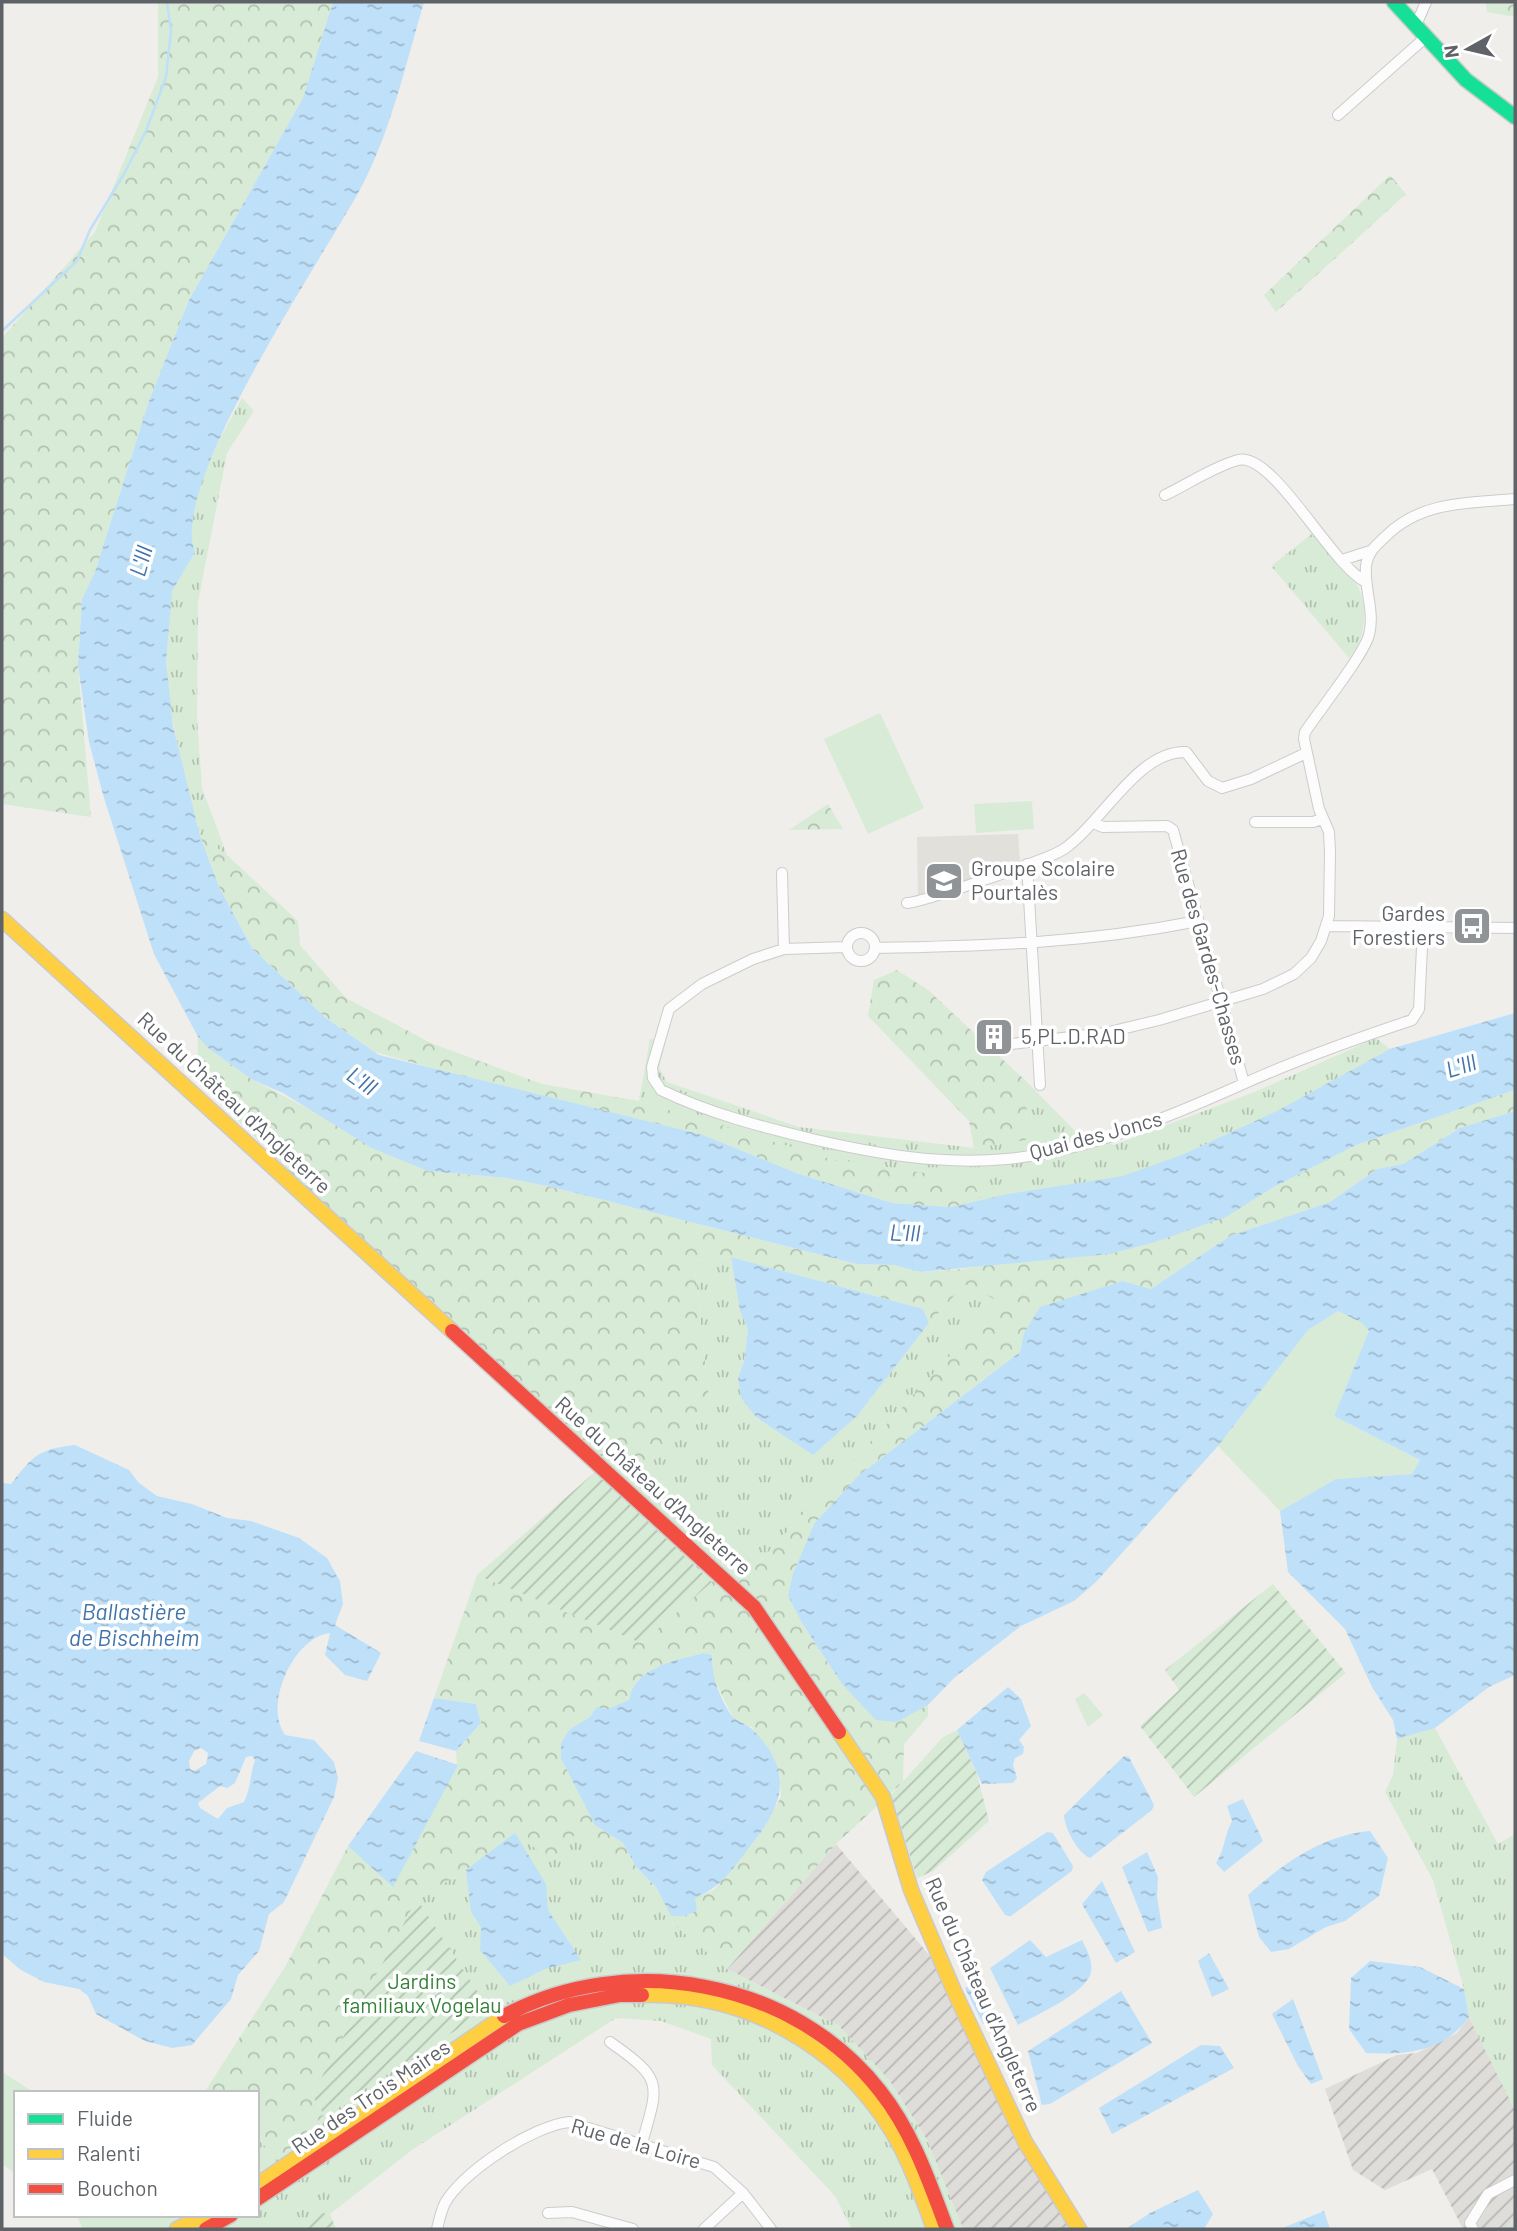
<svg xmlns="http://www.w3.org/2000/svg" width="1517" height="2231" font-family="Barlow,sans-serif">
<defs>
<pattern id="industrial-furrows" width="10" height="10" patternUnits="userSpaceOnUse" patternTransform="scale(1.75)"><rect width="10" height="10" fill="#dfddda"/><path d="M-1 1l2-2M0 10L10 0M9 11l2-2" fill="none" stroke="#b8b7b5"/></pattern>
<pattern id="grass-tufts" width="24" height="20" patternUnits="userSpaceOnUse" patternTransform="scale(1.75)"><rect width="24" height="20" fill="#d8ebd6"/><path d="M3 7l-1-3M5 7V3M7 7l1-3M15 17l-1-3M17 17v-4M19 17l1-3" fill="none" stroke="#b2c2b1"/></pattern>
<pattern id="forest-crowns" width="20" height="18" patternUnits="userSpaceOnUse" patternTransform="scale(1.75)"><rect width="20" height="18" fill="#d8ebd6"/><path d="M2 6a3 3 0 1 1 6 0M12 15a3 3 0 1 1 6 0" fill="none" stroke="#b2c2b1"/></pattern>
<pattern id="garden-furrows" width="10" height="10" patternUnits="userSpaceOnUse" patternTransform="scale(1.75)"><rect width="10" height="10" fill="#d8ebd6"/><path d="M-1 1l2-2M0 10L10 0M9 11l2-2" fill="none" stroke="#b2c2b1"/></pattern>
<pattern id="water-ripples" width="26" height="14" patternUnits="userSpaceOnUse" patternTransform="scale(1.75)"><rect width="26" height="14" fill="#bfe0f9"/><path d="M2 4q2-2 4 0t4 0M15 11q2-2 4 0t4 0" fill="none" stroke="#9eb9cd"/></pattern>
</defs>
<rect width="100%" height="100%" fill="#efeeea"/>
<!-- industrial -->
<path fill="url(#industrial-furrows)" d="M 836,1844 L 935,1962 L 1061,2191 L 1089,2229 L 963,2229 L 927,2140 L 889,2080 L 839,2026 L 727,1969 Z
M 1469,2017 L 1515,2110 L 1515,2229 L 1463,2229 L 1432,2169 L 1385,2190 L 1353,2170 L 1325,2089 L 1397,2055 L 1417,2053 L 1457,2033 Z"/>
<!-- education -->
<path fill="#e2e0da" d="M 1018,834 L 1020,863 L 918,899 L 917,837 Z"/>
<!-- grass -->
<path fill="url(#grass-tufts)" d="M 242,398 L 254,411 L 227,453 L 198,602 L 197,719 L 202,788 L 227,855 L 200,836 C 180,757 155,675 171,594 C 174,580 188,564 195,552 C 178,510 222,435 242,398 Z
M 1313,533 C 1336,564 1366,576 1364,618 C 1363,636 1360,643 1349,658 L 1271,566 Z
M 1376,1038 L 1390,1049 C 1306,1096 1218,1150 1124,1176 C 1078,1188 1028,1189 982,1202 L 972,1180 L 831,1159 L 639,1101 L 650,1039 L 666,1041 L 659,1068 L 667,1082 L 799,1127 L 974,1148 L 1026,1140 L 1027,1082 L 1077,1133 L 1114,1145 L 1257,1091 Z
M 731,1257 L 740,1311 L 748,1329 L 744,1361 L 738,1378 L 757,1419 L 770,1426 L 857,1416 L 929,1323 L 965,1283 L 1000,1302 L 747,1575 L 712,1582 L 595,1472 L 648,1463 L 709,1399 L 694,1260 Z
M 1435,1728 L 1498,1844 L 1515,1834 L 1515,2110 L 1469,2017 L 1464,1989 L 1433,1880 L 1385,1792 L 1393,1775 L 1397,1739 Z
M 584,1825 L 671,1922 L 727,1969 L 839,2026 L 889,2080 L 927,2140 L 963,2229 L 852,2229 L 835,2196 L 712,2065 L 711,2039 L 661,2021 L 616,2018 L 412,2150 L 330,2214 L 316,2212 L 296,2229 L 83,2229 L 76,2215 L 257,2215 L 257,2139 L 280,2158 L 324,2115 L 489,2009 L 417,1899 L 466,1870 L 515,1833 Z"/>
<!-- forest -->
<path fill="url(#forest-crowns)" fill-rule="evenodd" d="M 158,2 L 333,2 L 303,98 L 189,300 L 149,401 L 95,572 L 82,599 L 78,665 L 91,817 L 2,804 L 2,338 L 95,232 L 158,77 Z
M 1486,2 L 1515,2 L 1515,17 L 1487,12 Z
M 1390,175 L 1406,194 L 1276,312 L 1264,295 Z
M 828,804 L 843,829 L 789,830 Z
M 200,836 L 227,855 L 298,921 L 300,945 L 346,998 L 431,1043 L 542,1084 L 639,1101 L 831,1159 L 972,1180 L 982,1202 L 951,1207 L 892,1203 L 799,1174 L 703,1135 L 493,1085 L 375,1052 L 326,1018 L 252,948 L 219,887 Z
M 897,970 L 928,990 L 1027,1082 L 1026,1140 L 974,1148 L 969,1121 L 868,1016 L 874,980 Z
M 198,1037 L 209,1049 L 253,1080 L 428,1171 L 507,1178 L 552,1187 L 857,1264 L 894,1265 L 920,1272 L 963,1269 L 998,1263 L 1272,1188 L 1356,1145 L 1515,1090 L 1515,1111 L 1460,1128 L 1403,1164 L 1377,1169 L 1330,1202 L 1230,1236 L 1151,1289 L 1123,1281 L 1024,1333 L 1020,1352 L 858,1476 L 788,1596 L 802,1623 L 842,1684 L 897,1722 L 928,1705 L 928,1716 L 904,1744 L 903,1782 L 836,1844 L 727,1969 L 671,1922 L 584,1825 L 551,1860 L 515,1833 L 466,1870 L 417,1899 L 312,2095 L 324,2115 L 279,2159 L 257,2139 L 257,2093 L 204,2093 L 285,1967 L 348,1846 L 392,1886 L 457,1765 L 456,1751 L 481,1723 L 476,1704 L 434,1698 L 477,1575 L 641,1643 L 712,1582 L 747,1575 L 1000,1302 L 965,1284 L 929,1323 L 923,1309 L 731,1257 L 694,1260 L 709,1399 L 648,1463 L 595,1472 L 197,1080 ZM 703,1653 L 712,1655 L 711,1672 L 733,1718 L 752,1727 L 780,1774 L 781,1797 L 757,1838 L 714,1890 L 694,1898 L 671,1915 L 656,1887 L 636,1867 L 623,1843 L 595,1825 L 570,1729 L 629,1700 C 633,1667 676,1661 703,1653 Z"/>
<!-- park -->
<path fill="#d8ebd6" d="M 880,713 L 924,808 L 868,834 L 824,739 Z
M 1032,801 L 1034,829 L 976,833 L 974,804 Z
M 1338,1311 L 1362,1323 L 1369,1331 L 1334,1416 L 1420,1460 L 1412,1474 L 1336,1479 L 1280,1511 L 1218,1446 L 1308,1330 Z
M 1084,1693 L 1103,1715 L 1088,1727 L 1075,1699 Z
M 2,2072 L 35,2093 L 16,2093 L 16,2174 L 2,2164 Z"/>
<!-- garden -->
<path fill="url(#garden-furrows)" d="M 595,1472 L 712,1582 L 641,1643 L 477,1575 Z
M 1273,1584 L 1346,1673 L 1194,1797 L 1140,1726 L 1179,1690 L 1165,1670 Z
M 957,1730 L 977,1774 L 989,1821 L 933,1871 L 917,1878 L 891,1795 L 943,1737 Z
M 417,1899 L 489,2009 L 324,2115 L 312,2095 Z
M 316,2212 L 330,2214 L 336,2229 L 296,2229 Z"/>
<!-- water -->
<path fill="url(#water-ripples)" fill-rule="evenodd" d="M 333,2 L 424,2 C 407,60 391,130 363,184 C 328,251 167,485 195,552 L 172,591 L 166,661 L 173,726 L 200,836 L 219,887 L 252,948 L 326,1018 L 379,1055 L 703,1135 L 799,1174 L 892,1203 L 951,1207 L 1008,1194 L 1123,1176 L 1184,1154 L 1279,1110 L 1390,1049 L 1515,1013 L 1515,1090 L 1356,1145 L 1272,1188 L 1226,1217 L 1155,1242 L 1110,1254 L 920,1272 L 894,1265 L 857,1264 L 552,1187 L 507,1178 L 428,1171 L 372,1148 L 283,1093 L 253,1080 L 209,1049 L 198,1037 L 154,954 L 104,798 L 89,742 L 78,665 L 82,599 L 95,572 L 149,401 L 189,300 L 303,98 Z
M 1515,1111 L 1515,1675 L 1489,1687 L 1435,1728 L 1397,1739 L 1393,1720 L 1372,1687 L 1345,1629 L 1288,1572 L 1280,1511 L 1336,1479 L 1412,1474 L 1420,1460 L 1334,1416 L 1369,1331 L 1362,1323 L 1338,1311 L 1308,1330 L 1218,1446 L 1096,1582 L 1074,1601 L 1021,1626 L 954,1678 L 928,1705 L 897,1722 L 876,1720 L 842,1684 L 802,1623 L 788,1596 L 793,1574 L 814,1524 L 858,1476 L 1020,1352 L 1024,1333 L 1040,1307 L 1123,1281 L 1151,1289 L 1230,1236 L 1330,1202 L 1377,1169 L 1403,1164 L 1460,1128 Z
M 731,1257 L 923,1309 L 929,1323 L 857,1416 L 813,1455 L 757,1418 L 741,1398 L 738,1378 L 744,1361 L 748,1329 L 740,1311 Z
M 75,1445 L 129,1470 L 139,1483 L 157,1496 L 192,1504 L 227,1518 L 251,1521 L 299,1538 L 327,1558 L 340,1581 L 343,1604 L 335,1625 L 381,1653 L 367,1681 L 345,1675 L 325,1655 L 330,1633 C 294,1637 263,1704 285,1735 L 314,1740 L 334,1762 L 338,1778 L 334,1797 L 284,1902 L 269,1914 L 259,1951 L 238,1975 L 231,1999 L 192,2045 L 172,2048 L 145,2041 L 96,2014 L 88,1996 L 79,1989 L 44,1982 L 21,1970 L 2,1954 L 2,1483 L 11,1484 C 33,1456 38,1449 75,1445 ZM 201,1748 L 208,1753 L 206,1764 L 194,1771 L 190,1769 L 189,1761 L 194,1751 ZM 252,1756 L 255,1760 C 250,1774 251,1788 244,1802 L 227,1808 L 218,1819 L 200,1808 L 198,1803 L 220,1786 L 227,1788 L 235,1783 L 246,1757 Z
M 703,1653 L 712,1655 C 711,1676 720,1698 731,1715 C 736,1722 747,1723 753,1730 C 793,1771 785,1802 752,1844 C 734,1867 722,1887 695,1898 L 697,1910 L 686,1916 L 671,1916 L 656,1887 L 636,1867 L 623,1843 L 595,1825 L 561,1758 L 561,1743 L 570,1729 L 589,1718 L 597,1707 L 608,1709 L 629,1700 C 634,1667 675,1661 703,1653 Z
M 1008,1687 L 1021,1699 L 1031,1726 L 1019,1740 L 1024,1747 L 1023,1754 L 1015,1758 L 1013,1765 L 1017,1778 L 1013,1783 L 982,1784 L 957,1730 Z
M 434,1698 L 476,1704 L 481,1723 L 456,1751 L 419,1741 Z
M 416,1751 L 458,1765 L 393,1887 L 348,1846 Z
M 1124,1756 L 1129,1757 L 1154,1805 L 1152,1810 L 1090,1858 C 1077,1852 1065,1829 1064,1815 Z
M 1243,1799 L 1263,1841 L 1224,1872 L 1216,1863 C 1225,1849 1224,1836 1232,1821 L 1227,1806 Z
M 1370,1831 L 1388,1858 L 1379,1896 L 1345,1921 L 1326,1927 L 1289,1949 L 1271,1952 L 1259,1937 L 1248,1895 C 1282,1864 1323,1835 1370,1831 Z
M 1047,1832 L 1053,1833 L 1073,1866 L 1072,1871 L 1011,1916 L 1005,1915 L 982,1880 L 986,1872 Z
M 515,1833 L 546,1884 L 548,1910 L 581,1960 L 545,1969 L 510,1986 L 480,1950 L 481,1927 L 471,1912 L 466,1870 Z
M 1147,1852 L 1158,1877 L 1157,1896 L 1162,1928 L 1148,1932 L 1122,1867 Z
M 1102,1881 L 1135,1952 L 1116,1963 L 1082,1904 Z
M 1030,1940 L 1046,1957 L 1082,1940 C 1087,1951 1093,1960 1091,1972 C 1087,1993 1036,2015 1018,2025 L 990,1968 Z
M 1209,1953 L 1229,1989 L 1212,1997 L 1198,1961 Z
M 1370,1961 L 1420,1967 L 1464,1989 L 1469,2017 C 1444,2052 1406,2055 1366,2053 L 1349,2029 L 1351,1978 Z
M 978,1982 L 995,2019 L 983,2024 L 965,1988 Z
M 1121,1991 L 1152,2043 L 1050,2104 L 1042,2105 L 1028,2051 Z
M 1293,1999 L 1323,2079 L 1311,2084 L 1298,2066 L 1272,2014 Z
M 1201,2045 L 1220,2046 L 1234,2068 L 1112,2134 L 1099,2108 Z
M 1198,2190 L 1213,2214 L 1204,2229 L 1126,2229 L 1150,2213 Z
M 1324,2211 L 1330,2229 L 1280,2229 Z"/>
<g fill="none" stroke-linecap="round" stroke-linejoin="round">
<!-- stream -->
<path stroke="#bfe0f9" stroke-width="2.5" d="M 2,331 L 77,261 L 90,230 L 124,174 L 146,131 L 166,77 L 171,31 L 167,2"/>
<!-- street casing -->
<g stroke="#cbcccc" stroke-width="12">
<path id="street" d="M 1416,25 L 1426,2
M 1338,115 L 1426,37
M 1165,495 C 1188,484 1213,467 1238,460 C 1273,451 1331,565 1366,582
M 1342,560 L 1370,551
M 1255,822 L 1313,822 L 1322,819
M 1093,823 L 1103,827 L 1167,826 L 1173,830 L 1244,1083
M 1027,864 L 1040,1085
M 782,873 L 784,949
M 907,903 C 920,903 1052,858 1064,849 C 1102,823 1138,750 1186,752 L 1208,781 L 1222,788 L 1251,779 L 1306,753
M 1327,926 L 1515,928
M847 947a14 14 0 1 1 28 0a14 14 0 1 1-28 0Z
M 847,947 L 784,949 L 753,959 L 702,984 L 669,1009 L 652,1067 L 653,1078 L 661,1090 C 708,1113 762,1127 812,1139 C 877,1154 940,1165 1007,1159 C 1089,1151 1169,1117 1243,1084 C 1298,1059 1355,1039 1412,1020 L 1419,1009 L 1423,927
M 875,948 C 988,946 1087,943 1198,921
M 1011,1044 L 1105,1033 L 1159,1020 L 1263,989 L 1294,974 L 1311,958 L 1321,941 L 1329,916 L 1330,852 L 1329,832 L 1319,809 L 1304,739 L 1305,732 C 1319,711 1363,656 1369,635 C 1375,611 1364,589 1366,566 C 1368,552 1376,545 1386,536 C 1421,501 1469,503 1515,499
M 610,2042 C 664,2080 659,2083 642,2143
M 548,2213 L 572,2212 L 633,2229
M 437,2229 C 439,2221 441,2211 445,2203 C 463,2171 533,2126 569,2122 L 714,2167 L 743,2193 L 771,2229
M 704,2229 L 743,2193
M 1473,2229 L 1470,2223 L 1488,2194 L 1515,2180"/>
</g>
<!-- fast casing -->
<g stroke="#cacacb" stroke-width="17">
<path id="fast" d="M 1394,2 L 1466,80 L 1515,117"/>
</g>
<!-- slow casing -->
<g stroke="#cacacb" stroke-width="17">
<path id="slow" d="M 2,919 L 452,1331
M 839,1732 L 883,1797 L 911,1890 L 954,1991 L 1025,2142 L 1079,2229
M 642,1995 C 743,1992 839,2044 892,2131 C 910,2161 922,2196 934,2229
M 257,2185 L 504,2016
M 177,2229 L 206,2215"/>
</g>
<!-- jam casing -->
<g stroke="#cacacb" stroke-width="17">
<path id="jam" d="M 452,1331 L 754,1607 L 839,1732
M 504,2016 C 626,1950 793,1979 880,2091 C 912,2131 929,2181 947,2229
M 257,2199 L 518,2024 L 569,2005 L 620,1995 L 642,1995
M 206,2229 L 231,2215"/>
</g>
<!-- street -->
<use href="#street" stroke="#fdfcfc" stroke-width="10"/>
<!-- fast -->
<use href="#fast" stroke="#16e098" stroke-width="14"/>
<!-- slow -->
<use href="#slow" stroke="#ffcf43" stroke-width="14"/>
<!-- jam -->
<use href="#jam" stroke="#f24e42" stroke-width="14"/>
</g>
<!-- icons -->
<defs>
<g id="school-square" transform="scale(2.0125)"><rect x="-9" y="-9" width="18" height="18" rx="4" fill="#919496" stroke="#fff"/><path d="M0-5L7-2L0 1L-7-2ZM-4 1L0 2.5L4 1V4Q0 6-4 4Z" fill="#fff"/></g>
<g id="bus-square" transform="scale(2.0125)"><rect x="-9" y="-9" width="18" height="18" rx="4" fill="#919496" stroke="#fff"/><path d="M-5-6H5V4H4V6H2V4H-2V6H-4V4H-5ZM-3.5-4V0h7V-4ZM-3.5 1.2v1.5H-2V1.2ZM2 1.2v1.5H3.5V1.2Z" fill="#fff"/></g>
<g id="building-square" transform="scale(2.0125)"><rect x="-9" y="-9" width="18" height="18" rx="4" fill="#919496" stroke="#fff"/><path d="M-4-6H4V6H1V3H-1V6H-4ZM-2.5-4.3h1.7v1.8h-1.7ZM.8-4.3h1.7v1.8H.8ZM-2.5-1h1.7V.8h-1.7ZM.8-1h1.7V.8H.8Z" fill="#fff"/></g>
</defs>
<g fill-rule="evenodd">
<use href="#school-square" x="944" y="881"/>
<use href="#bus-square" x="1472" y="926"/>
<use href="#building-square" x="994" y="1037"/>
</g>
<g text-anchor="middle" stroke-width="7" stroke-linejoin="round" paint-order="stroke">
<!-- poi labels -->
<g font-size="21" fill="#5f6368" stroke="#fff" text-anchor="start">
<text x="971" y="876">Groupe Scolaire<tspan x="971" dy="24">Pourtalès</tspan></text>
<text x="1445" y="921" text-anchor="end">Gardes<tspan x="1445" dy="24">Forestiers</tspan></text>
<text x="1021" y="1044">5,PL.D.RAD</text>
</g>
<!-- street labels -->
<g font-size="21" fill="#5f6368" stroke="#fff">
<text transform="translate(1208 957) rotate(74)" y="7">Rue des Gardes-Chasses</text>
<text transform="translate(234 1103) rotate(43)" y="7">Rue du Château d'Angleterre</text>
<text transform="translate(1096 1136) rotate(-15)" y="7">Quai des Joncs</text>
<text transform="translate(653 1486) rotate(42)" y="7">Rue du Château d'Angleterre</text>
<text transform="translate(983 1995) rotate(66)" y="7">Rue du Château d'Angleterre</text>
<text transform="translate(371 2097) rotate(-34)" y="7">Rue des Trois Maires</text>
<text transform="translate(636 2144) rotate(16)" y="7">Rue de la Loire</text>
</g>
<!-- park labels -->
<g font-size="21" fill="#348238" stroke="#fff">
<text x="422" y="1989">Jardins<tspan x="422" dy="24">familiaux Vogelau</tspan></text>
</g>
<!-- water labels -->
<g font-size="23" font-style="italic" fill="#4174aa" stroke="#fff">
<text transform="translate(141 561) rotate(-74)" y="8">L'Ill</text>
<text transform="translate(1461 1066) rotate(-17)" y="8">L'Ill</text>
<text transform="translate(362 1081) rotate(36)" y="8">L'Ill</text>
<text transform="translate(905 1233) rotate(2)" y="8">L'Ill</text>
<text x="134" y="1620">Ballastière<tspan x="134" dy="26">de Bischheim</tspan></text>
</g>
</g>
<!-- border -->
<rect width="1517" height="2231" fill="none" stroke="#5f6368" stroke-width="7"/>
<!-- legend -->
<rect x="14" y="2091" width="245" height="126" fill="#ffffff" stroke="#bfc1c3" stroke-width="2"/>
<rect x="28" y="2114" width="35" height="10" fill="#16e098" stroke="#bfc1c3" stroke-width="2"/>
<text x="77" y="2126" font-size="21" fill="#5f6368">Fluide</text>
<rect x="28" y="2149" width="35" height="10" fill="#ffcf43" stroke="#bfc1c3" stroke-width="2"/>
<text x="77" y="2161" font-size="21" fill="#5f6368">Ralenti</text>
<rect x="28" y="2184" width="35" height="10" fill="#f24e42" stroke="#bfc1c3" stroke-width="2"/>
<text x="77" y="2196" font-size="21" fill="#5f6368">Bouchon</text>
<!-- north arrow -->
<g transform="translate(1468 49) rotate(262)" stroke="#ffffff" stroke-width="5" paint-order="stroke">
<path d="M0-5L12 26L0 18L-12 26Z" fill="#5f6368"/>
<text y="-10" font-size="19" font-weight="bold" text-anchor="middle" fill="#5f6368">N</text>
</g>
</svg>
